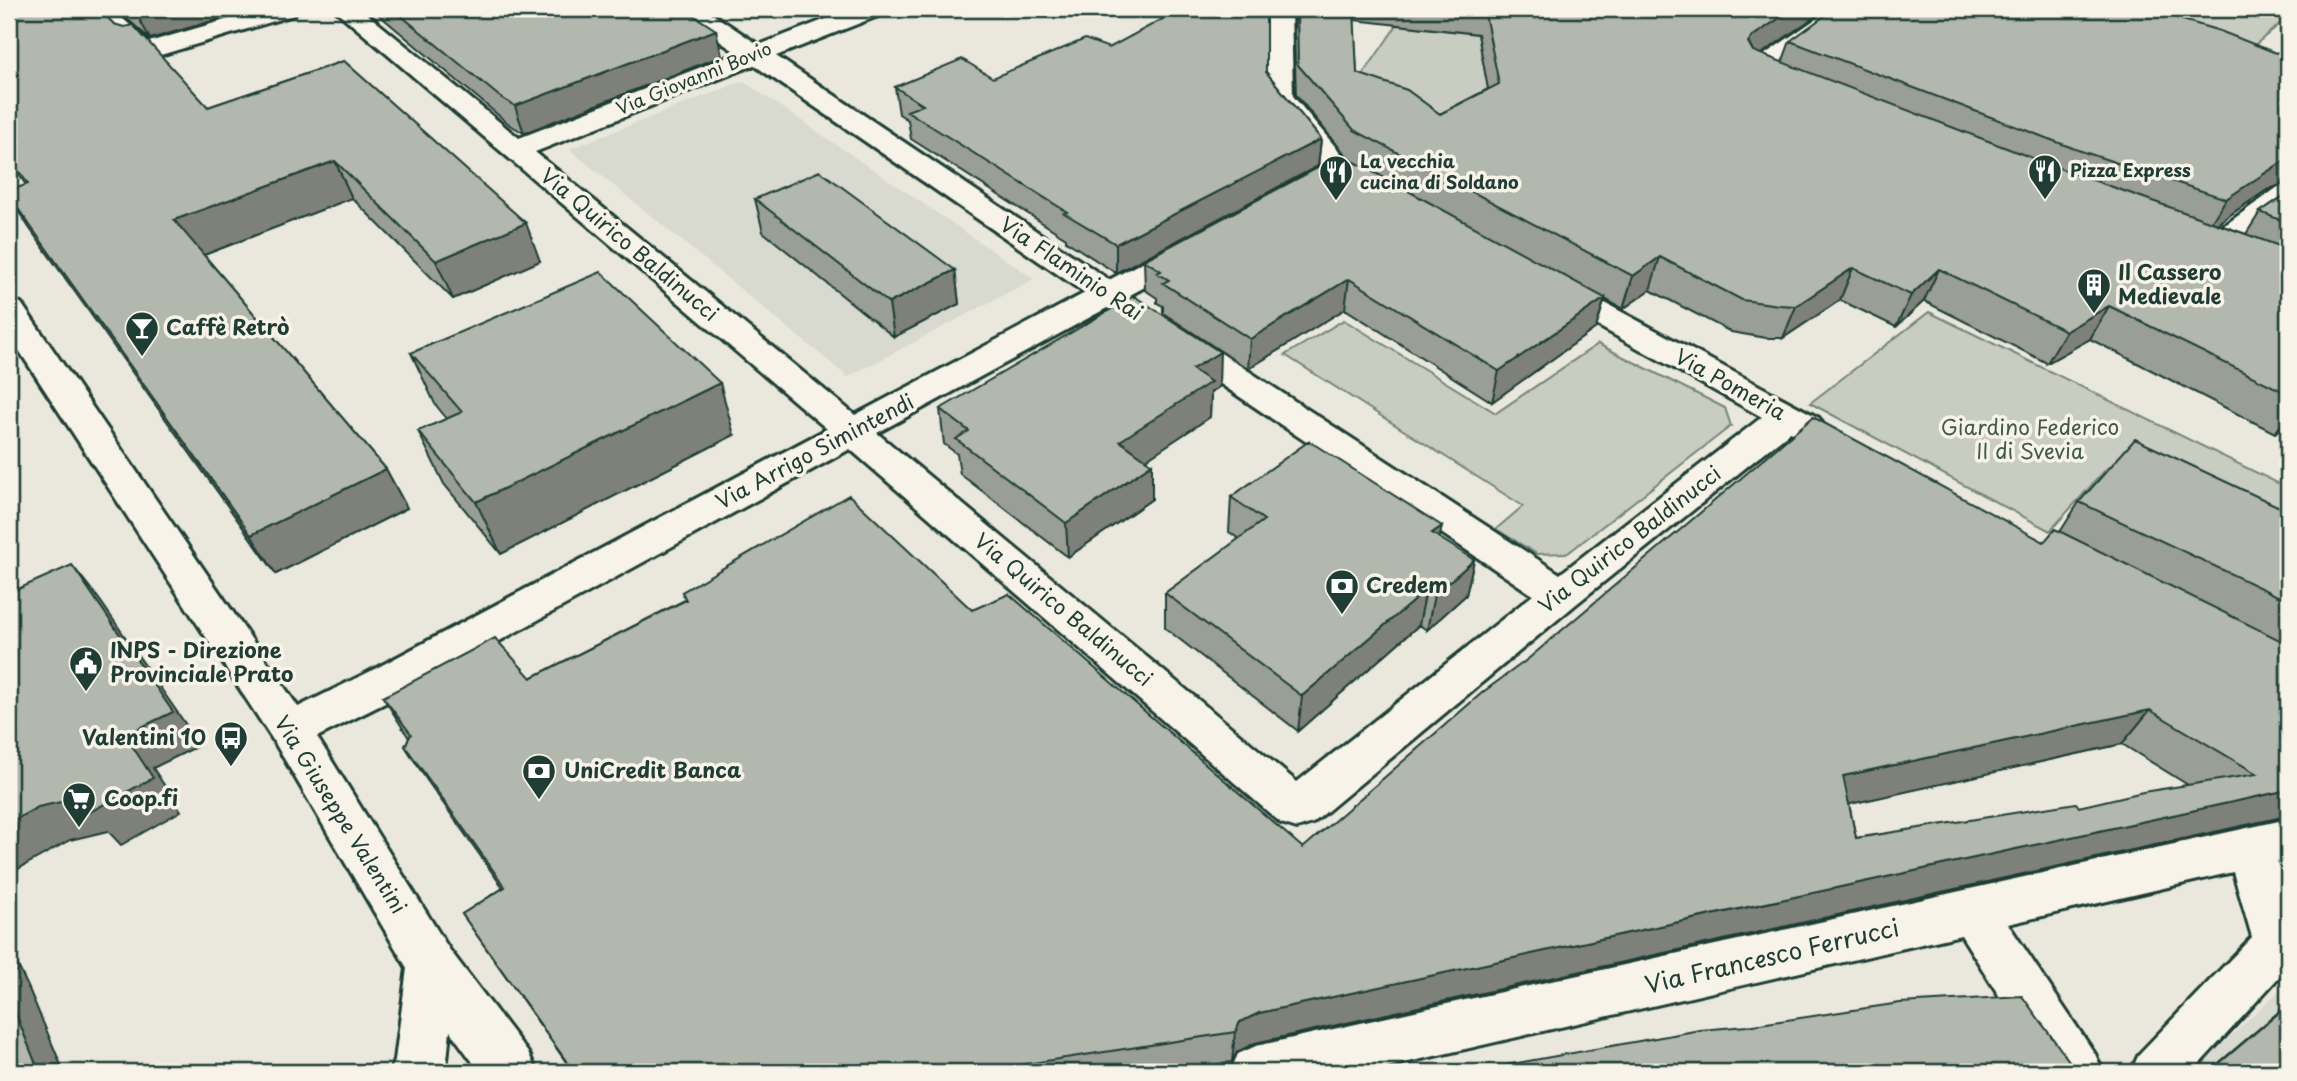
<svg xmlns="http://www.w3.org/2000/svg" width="2297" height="1081" font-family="'Playpen Sans',sans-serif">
<rect width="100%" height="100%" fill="#eae8dd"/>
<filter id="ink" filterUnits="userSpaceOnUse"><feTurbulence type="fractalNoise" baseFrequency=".0143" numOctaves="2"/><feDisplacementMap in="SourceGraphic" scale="14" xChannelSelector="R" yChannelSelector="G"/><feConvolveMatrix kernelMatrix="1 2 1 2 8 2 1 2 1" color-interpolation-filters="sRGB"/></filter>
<g filter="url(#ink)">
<!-- built -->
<path fill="#d9dacf" d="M 743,81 L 1034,279 L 848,377 L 569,149 Z
M 2288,982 L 2288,1072 L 2193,1072 Z"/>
<!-- green -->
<path fill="#c8ccc1" stroke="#74847a" stroke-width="2" d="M 2146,9 L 2288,9 L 2288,17 L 2231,65 L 2121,27 Z
M 1397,25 L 1478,34 L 1486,77 L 1524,99 L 1489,149 L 1349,95 Z
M 1929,312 L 2288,488 L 2288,528 L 2116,464 L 2107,468 L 2050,531 L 1810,403 Z
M 1344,320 L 1496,413 L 1598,344 L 1725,408 L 1731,426 L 1568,553 L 1537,554 L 1496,529 L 1523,506 L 1285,355 Z"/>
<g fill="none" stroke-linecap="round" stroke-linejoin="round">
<!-- minor casing -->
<g stroke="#1f3d34" stroke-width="6">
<path id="minor" d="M 86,9 L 112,9 L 149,42 L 263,9 L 297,10 L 294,15 L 144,60 L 135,57 Z
M 334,9 L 361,9 L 519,138 L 737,53 L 680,14 L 677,9 L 705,9 L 759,45 L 852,9 L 886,9 L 883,14 L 776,56 L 1109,280 L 1178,243 L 1189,241 L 1200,243 L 1204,250 L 1200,257 L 1130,295 L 1143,307 L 1138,314 L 1127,317 L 1107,308 L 877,433 L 1297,782 L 1533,595 L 1163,345 L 1158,338 L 1163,331 L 1175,328 L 1187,331 L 1560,574 L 1762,417 L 1544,296 L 1539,289 L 1544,282 L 1555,279 L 1566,282 L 1819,418 L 1824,426 L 1819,434 L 1806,438 L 1790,432 L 1575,605 L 1313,823 L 1297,828 L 1281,823 L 850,449 L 399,696 L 317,737 L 449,949 L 529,1054 L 537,1072 L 480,1072 L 450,1031 L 447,1060 L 442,1072 L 390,1072 L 395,1060 L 407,968 L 275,743 L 9,335 L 9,300 L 21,303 L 298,707 L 369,672 L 827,429 ZM 754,65 L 1085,293 L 855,415 L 535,152 Z
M 1267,9 L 1291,9 L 1293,96 L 1349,163 L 1383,183 L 1388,189 L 1383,195 L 1373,198 L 1363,195 L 1329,175 L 1266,97 Z
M 1830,9 L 1858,9 L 1763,80 L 1754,82 L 1745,80 L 1741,74 L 1745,68 Z
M 2288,184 L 2288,207 C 2264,225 2229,259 2197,252 L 2193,245 L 2197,238 L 2228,223 L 2278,187 Z
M 2288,819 L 2288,859 L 2277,861 L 2288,897 L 2288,967 L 2192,1072 L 2131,1072 L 2139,1054 L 2252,937 L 2233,872 L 2008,924 L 2095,1054 L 2103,1072 L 2047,1072 L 1961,935 L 1365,1072 L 1230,1072 L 1238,1054 L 1256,1046 Z"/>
</g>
<!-- minor -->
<use href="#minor" fill="#f7f3e8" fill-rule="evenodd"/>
</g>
<!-- wall -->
<path fill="#999e96" stroke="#1f3d34" stroke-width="2" fill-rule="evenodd" d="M 9,9 L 114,24 L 208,107 L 344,61 L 540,261 L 453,299 L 352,198 L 204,255 L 386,469 L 407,508 L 276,574 L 30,229 L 9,197 L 26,185 L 9,161 Z
M 116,9 L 254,9 L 150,39 Z
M 372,9 L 684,9 L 722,56 L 524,133 L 510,125 Z
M 1296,9 L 1826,9 L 1760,54 L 1782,63 L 1790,41 L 2267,190 L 2217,224 L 2246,234 L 2260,212 L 2288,193 L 2288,421 L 2275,433 L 2090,339 L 2047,363 L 1924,301 L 1896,327 L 1840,300 L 1783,338 L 1766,338 L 1731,332 L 1650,290 L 1623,309 L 1605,299 L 1596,328 L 1492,402 L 1345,309 L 1248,369 L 1163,313 L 1163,306 L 1157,303 L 1157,298 L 1145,290 L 1144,260 L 1349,159 L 1296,95 L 1294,33 ZM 1354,20 L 1478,34 L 1488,89 L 1440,114 L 1357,73 Z
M 1109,48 L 1266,72 L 1321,139 L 1318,166 L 1116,273 L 1066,241 L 1066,238 L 911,139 L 908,120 L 899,114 L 895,87 L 993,78 Z
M 755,199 L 955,270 L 959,304 L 894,337 L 763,232 Z
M 411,353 L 734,435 L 501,554 L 444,484 L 418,431 L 447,419 L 435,404 Z
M 1219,387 L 1211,392 L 1210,417 L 1146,459 L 1152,499 L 1068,557 L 960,474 L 957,454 L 944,444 L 940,409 Z
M 1231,497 L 1439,538 L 1474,560 L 1466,595 L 1427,630 L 1419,625 L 1298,731 L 1165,628 L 1165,593 L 1239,539 L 1229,532 Z
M 2079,502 L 2288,511 L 2288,817 L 1255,1043 L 1237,1052 L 1232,1062 L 1163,1072 L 573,1072 L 462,914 L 503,888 L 426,779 L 405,746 L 409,738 L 383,697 L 531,678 L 685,600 L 682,592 L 972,610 L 1303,848 L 2044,542 L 2060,532 ZM 2122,744 L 2188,785 L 2079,807 L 1856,838 L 1849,804 Z
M 2288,1004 L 2288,1072 L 2208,1072 Z"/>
<!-- shaded-wall -->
<path fill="#7d817a" stroke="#1f3d34" stroke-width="2" d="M 134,9 L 254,9 L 150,39 Z
M 1793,9 L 1826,9 L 1744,66 L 1748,42 L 1753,36 Z
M 716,30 L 722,56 L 524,133 L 515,106 Z
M 1321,139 L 1318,166 L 1116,273 L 1116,244 Z
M 2288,158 L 2288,182 L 2267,190 L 2206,231 L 2226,199 Z
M 335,161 L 352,198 L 196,258 L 174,220 Z
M 526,223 L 540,261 L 453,299 L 436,261 Z
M 1660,257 L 1650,290 L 1623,309 L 1633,276 Z
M 1853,268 L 1840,300 L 1783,338 L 1796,306 Z
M 1939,269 L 1924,301 L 1896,327 L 1911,295 Z
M 955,270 L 959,304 L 894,337 L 889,303 Z
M 1349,279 L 1345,309 L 1248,369 L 1250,339 Z
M 1605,298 L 1596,328 L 1492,402 L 1499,371 Z
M 2109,306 L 2090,339 L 2047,363 L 2066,331 Z
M 1220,352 L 1219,387 L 1211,392 L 1210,417 L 1121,476 L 1120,441 L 1192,369 Z
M 720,383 L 734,435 L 501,554 L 476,502 Z
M 2288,415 L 2288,421 L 2275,433 Z
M 1152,464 L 1152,499 L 1068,557 L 1066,523 Z
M 386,469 L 407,508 L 276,574 L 251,535 Z
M 1442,526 L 1435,561 L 1432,533 Z
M 1474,560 L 1466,595 L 1427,630 L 1434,595 Z
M 72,565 L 99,599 L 200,745 L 153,768 L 181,811 L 121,845 L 108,831 L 70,840 L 9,874 L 9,823 L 125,735 Z
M 1426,590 L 1419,625 L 1298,731 L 1302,696 Z
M 2150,710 L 2122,744 L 1823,810 L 1843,776 Z
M 2288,790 L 2287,816 L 1255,1043 L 1237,1052 L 1232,1062 L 1235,1032 L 1240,1022 L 1259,1013 Z
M 9,947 L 29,989 L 64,1072 L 39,1072 L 9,997 Z"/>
<!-- building -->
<path fill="#b2b8ae" stroke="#1f3d34" stroke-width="2" fill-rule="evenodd" d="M 9,9 L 99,9 L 114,24 L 124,27 L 133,25 L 208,107 L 344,61 L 526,223 L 436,261 L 335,161 L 174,220 L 386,469 L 251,535 L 9,196 L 9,191 L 28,184 L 9,157 Z
M 393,9 L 684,9 L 716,30 L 515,106 L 500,97 Z
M 1181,9 L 1266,9 L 1266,72 L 1321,139 L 1116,244 L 1064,213 L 1067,212 L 907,111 L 923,105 L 895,87 L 962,59 L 993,78 L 1085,39 L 1109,48 Z
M 1297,9 L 1354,9 L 1357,73 L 1407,90 L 1440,114 L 1499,84 L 1484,9 L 1793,9 L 1753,36 L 1748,42 L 1753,51 L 2056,167 L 2288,249 L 2288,394 L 2109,306 L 2066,331 L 1939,269 L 1911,295 L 1853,268 L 1796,306 L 1779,305 L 1742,300 L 1660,257 L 1633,276 L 1354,130 L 1298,65 Z
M 1834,9 L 2146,9 L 2220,31 L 2276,53 L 2288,48 L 2288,158 L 2226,199 L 2078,150 L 1790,41 Z
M 1342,155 L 1605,298 L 1499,371 L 1349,279 L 1250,339 L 1163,283 L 1169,280 L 1157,273 L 1161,271 L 1144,260 Z
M 820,171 L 955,270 L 889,303 L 755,199 Z
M 2288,193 L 2288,223 L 2260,212 Z
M 601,272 L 720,383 L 476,502 L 418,431 L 462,412 L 411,353 Z
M 1134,296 L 1220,352 L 1192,369 L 1211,382 L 1120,441 L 1152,464 L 1066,523 L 956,439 L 969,431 L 940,409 Z
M 1813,417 L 2044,542 L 2055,529 L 2288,644 L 2288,790 L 1259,1013 L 1240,1022 L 1235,1032 L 973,1072 L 574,1072 L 462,914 L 505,887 L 405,746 L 411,734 L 383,697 L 495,638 L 531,678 L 686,600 L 682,592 L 849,495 L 972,610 L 1009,594 L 1303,848 L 1483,692 L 1528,659 ZM 2150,710 L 2257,774 L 2143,792 L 2079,807 L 2076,803 L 1856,838 L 1843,776 Z
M 2135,439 L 2288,511 L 2288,601 L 2079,502 Z
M 1309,441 L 1442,526 L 1432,533 L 1474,560 L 1434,595 L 1426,590 L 1302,696 L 1165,593 L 1264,520 L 1231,497 Z
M 72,565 L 173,712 L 125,735 L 153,778 L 90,812 L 79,798 L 38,807 L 9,823 L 9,593 Z
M 2022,996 L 2077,1072 L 1468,1072 L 1700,1030 L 1747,1026 L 1900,1003 Z
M 9,997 L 39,1072 L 9,1072 Z
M 2288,1005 L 2288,1072 L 2209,1072 Z"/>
</g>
<!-- icons -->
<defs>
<g id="restaurant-pin" transform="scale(1.75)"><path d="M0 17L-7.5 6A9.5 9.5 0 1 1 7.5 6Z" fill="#1f3d34" stroke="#f7f3e8"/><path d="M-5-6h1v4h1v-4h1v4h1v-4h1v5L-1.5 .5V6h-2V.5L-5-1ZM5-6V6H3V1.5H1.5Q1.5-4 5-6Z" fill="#fff"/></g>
<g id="building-pin" transform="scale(1.75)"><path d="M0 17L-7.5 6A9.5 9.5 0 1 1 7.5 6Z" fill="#1f3d34" stroke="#f7f3e8"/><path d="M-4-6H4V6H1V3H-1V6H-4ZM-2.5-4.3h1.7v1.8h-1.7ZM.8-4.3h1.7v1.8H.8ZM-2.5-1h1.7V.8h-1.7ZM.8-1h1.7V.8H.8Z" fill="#fff"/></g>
<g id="bar-pin" transform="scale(1.75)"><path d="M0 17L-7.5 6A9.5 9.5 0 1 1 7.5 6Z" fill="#1f3d34" stroke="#f7f3e8"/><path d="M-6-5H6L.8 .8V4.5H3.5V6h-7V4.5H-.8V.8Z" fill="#fff"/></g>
<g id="bank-pin" transform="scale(1.75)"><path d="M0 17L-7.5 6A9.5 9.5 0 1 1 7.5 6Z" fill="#1f3d34" stroke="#f7f3e8"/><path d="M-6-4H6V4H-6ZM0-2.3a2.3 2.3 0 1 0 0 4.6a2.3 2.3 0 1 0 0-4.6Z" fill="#fff"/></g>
<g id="civic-pin" transform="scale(1.75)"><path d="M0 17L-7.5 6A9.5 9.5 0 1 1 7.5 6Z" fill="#1f3d34" stroke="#f7f3e8"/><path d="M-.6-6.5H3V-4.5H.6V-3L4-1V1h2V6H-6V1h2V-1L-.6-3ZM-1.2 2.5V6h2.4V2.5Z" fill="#fff"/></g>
<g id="bus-pin" transform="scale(1.75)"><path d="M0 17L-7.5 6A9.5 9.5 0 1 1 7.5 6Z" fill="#1f3d34" stroke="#f7f3e8"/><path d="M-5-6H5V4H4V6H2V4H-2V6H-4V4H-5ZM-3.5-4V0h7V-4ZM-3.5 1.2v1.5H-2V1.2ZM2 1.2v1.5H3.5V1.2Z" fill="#fff"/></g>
<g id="supermarket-pin" transform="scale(1.75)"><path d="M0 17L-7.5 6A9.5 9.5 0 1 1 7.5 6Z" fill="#1f3d34" stroke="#f7f3e8"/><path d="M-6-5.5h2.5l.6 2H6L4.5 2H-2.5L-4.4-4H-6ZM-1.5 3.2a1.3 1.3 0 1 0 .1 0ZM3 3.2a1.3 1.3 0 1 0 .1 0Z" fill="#fff"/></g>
</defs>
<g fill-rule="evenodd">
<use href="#restaurant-pin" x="2045" y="171"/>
<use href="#restaurant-pin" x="1336" y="172"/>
<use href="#building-pin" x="2094" y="285"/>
<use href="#bar-pin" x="142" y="328"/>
<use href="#bank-pin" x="1342" y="586"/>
<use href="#civic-pin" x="86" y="663"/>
<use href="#bus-pin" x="231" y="738"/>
<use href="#bank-pin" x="539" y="771"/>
<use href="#supermarket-pin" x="79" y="799"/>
</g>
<g text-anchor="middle" stroke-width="7" stroke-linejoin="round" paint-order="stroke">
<!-- far-street labels -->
<g font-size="18" fill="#1f3d34" stroke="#f7f3e8">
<text transform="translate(694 79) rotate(-22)" y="6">Via Giovanni Bovio</text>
</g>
<!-- far-poi labels -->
<g font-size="18" font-weight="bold" fill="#1f3d34" stroke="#f7f3e8" text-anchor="start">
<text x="1360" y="168">La vecchia<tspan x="1360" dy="21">cucina di Soldano</tspan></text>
<text x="2070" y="177">Pizza Express</text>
</g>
<!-- street labels -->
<g font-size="21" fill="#1f3d34" stroke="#f7f3e8">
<text transform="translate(629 245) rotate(40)" y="7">Via Quirico Baldinucci</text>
<text transform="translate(1071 269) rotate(34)" y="7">Via Flaminio Rai</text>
<text transform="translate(1730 385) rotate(29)" y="7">Via Pomeria</text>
<text transform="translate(815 452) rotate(-28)" y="7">Via Arrigo Simintendi</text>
<text transform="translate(1630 540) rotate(-38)" y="7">Via Quirico Baldinucci</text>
<text transform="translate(1063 610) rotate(40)" y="7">Via Quirico Baldinucci</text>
<text transform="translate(340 815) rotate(58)" y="7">Via Giuseppe Valentini</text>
</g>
<!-- poi labels -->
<g font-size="21" font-weight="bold" fill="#1f3d34" stroke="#f7f3e8" text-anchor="start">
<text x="2118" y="280">Il Cassero<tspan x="2118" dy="24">Medievale</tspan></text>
<text x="166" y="335">Caffè Retrò</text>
<text x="1366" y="593">Credem</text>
<text x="110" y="658">INPS - Direzione<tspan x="110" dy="24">Provinciale Prato</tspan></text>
<text x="206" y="745" text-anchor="end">Valentini 10</text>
<text x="564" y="778">UniCredit Banca</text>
<text x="104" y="806">Coop.fi</text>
</g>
<!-- park labels -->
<g font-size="21" fill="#415a50" stroke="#f7f3e8">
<text x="2030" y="435">Giardino Federico<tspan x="2030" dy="24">II di Svevia</tspan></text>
</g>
<!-- near-street labels -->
<g font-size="24" fill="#1f3d34" stroke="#f7f3e8">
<text transform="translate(1772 957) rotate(-13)" y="8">Via Francesco Ferrucci</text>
</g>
</g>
<!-- margin -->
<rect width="2297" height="1081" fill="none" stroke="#f7f3e8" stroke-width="35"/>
<rect x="18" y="18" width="2262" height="1046" fill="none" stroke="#1f3d34" stroke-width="2.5" filter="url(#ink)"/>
</svg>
